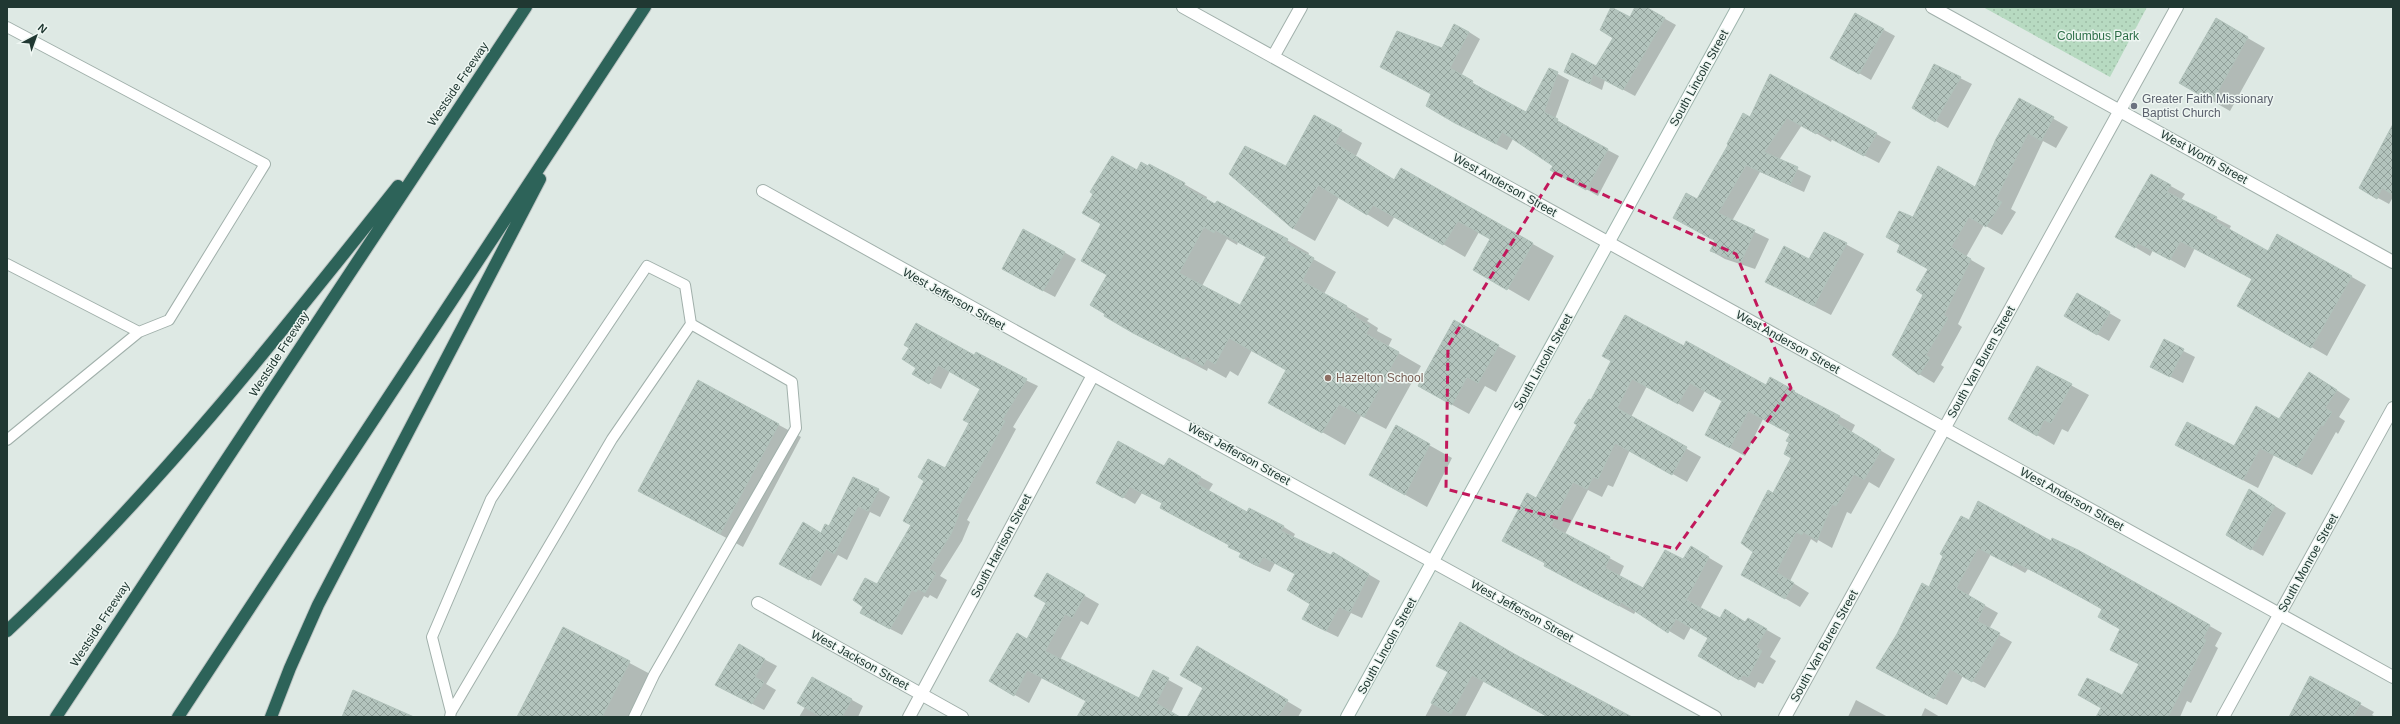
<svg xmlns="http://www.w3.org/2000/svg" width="2400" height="724" font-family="Helvetica,sans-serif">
<defs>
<pattern id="grass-dots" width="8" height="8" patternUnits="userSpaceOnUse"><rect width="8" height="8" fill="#b7dac1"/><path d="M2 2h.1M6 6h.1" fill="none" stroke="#9dbca6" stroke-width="1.8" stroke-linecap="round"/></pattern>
<pattern id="building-cross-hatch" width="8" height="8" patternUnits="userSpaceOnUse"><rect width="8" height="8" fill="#b3c4bd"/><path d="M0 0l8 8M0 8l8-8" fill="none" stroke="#91a09a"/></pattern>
</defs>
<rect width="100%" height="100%" fill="#dee9e4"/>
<!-- grass -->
<path fill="url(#grass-dots)" d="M 1983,7 L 2147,7 L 2110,77 Z"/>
<!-- shadow -->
<path fill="#0003" fill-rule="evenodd" d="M 1637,7 L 1644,7 L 1676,25 L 1635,96 L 1605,80 L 1602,90 L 1565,72 L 1596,67 Z
M 1855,14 L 1895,36 L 1871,80 L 1831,57 Z
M 2216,20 L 2265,48 L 2230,111 L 2181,83 Z
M 1469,32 L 1480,39 L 1461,76 L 1526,114 L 1549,69 L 1569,80 L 1555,119 L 1569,127 L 1568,129 L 1619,156 L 1598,196 L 1552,169 L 1554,165 L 1513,139 L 1507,150 L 1465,128 L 1432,94 L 1442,50 Z
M 1770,75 L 1891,142 L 1879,163 L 1832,139 L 1831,142 L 1802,125 L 1779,160 L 1811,176 L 1804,192 L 1760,172 L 1732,221 L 1769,239 L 1755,269 L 1725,259 L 1711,251 L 1716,241 L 1697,200 L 1751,118 Z
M 1960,78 L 1972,84 L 1948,128 L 1913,108 Z
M 2019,99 L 2068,127 L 2056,148 L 2043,141 L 2011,209 L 2016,212 L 2002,235 L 1984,225 L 1966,257 L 1985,268 L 1958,324 L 1962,327 L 1941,365 L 1944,367 L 1934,383 L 1919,374 L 1924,295 L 1929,269 L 1913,219 L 1975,188 Z
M 1341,131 L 1362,143 L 1356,156 L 1395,180 L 1401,169 L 1554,256 L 1529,301 L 1474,269 L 1491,238 L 1479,232 L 1465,257 L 1395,216 L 1388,227 L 1339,197 L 1315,241 L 1294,229 L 1230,173 L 1286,168 Z
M 2393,147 L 2393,197 L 2389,204 L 2360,188 Z
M 1150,165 L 1207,197 L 1206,200 L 1287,240 L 1309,253 L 1308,256 L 1336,272 L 1324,294 L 1369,319 L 1367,321 L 1378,328 L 1377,331 L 1392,339 L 1388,347 L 1421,366 L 1386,429 L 1361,416 L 1345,445 L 1292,415 L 1287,370 L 1252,350 L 1238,376 L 1230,371 L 1226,378 L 1208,368 L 1207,371 L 1127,329 L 1108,275 L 1138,171 ZM 1227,239 L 1237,245 L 1238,242 L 1267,258 L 1240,307 L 1202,286 Z
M 2151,175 L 2185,194 L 2181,200 L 2231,226 L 2229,230 L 2268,252 L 2278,235 L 2366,285 L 2327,356 L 2239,305 L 2253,279 L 2195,248 L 2185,268 L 2153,250 L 2150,256 L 2116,236 Z
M 1825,233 L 1864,254 L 1831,315 L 1767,282 L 1810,260 Z
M 1064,252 L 1076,259 L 1055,297 L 1015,276 Z
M 2077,294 L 2121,320 L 2109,341 L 2065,316 Z
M 2164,341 L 2195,357 L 2183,383 L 2163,373 Z
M 1498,346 L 1516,356 L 1496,392 L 1485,386 L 1469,414 L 1436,396 Z
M 1684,348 L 1767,386 L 1771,379 L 1855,425 L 1851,433 L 1895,459 L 1879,488 L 1869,482 L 1851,514 L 1847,512 L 1832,548 L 1818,540 L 1817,543 L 1811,539 L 1790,581 L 1809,593 L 1800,607 L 1743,574 L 1754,551 L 1774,494 L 1793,458 L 1790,442 L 1791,434 L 1763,419 L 1745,456 L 1721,443 L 1723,400 L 1705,391 L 1693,412 L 1647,386 L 1631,417 L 1701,457 L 1687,482 L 1630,450 L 1613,487 L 1608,485 L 1602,497 L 1588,490 L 1565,534 L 1624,566 L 1619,577 L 1643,589 L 1684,560 L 1706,556 L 1723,566 L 1700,609 L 1720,619 L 1746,623 L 1748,619 L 1781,638 L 1770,657 L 1776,661 L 1763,684 L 1758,682 L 1755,688 L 1699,656 L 1710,638 L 1691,627 L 1684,640 L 1636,611 L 1634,614 L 1545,566 L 1536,499 L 1591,401 Z
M 975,356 L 1038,386 L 1013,427 L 1016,429 L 967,520 L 970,522 L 962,541 L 940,576 L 947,580 L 937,599 L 930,595 L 928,598 L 924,596 L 902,635 L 873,620 L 945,469 L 970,423 L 981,389 L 950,371 L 941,389 L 914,374 L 917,367 Z
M 2037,367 L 2089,395 L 2068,432 L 2062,429 L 2054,445 L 2010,419 Z
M 698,381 L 801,437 L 743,547 L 662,503 Z
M 2323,381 L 2350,399 L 2339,417 L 2345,421 L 2338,434 L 2336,432 L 2312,475 L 2274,455 L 2258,488 L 2191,453 L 2234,448 L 2279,421 Z
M 1397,427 L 1452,458 L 1427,507 L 1393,488 Z
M 1169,460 L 1213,484 L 1208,492 L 1247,513 L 1250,509 L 1284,527 L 1295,534 L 1293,538 L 1332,557 L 1334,554 L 1380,581 L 1362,618 L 1351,613 L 1338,637 L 1315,626 L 1303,619 L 1311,603 L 1296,574 L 1275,563 L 1270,572 L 1252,564 L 1241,557 L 1242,554 L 1230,545 L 1163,503 L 1142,493 L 1135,504 L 1097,482 L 1164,468 Z
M 878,490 L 890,497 L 880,517 L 870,512 L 847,560 L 838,555 L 821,586 L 792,570 L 822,534 Z
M 2261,497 L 2286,513 L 2263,556 L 2227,535 Z
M 1969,521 L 2078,551 L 2222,633 L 2215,646 L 2218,648 L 2191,703 L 2187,701 L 2180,717 L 2097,717 L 2123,697 L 2140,665 L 2124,656 L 2121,629 L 2104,609 L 2028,569 L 2025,573 L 1991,554 L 1968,596 L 1998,613 L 1989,629 L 2012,642 L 1985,688 L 1963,676 L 1947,705 L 1890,675 L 1930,588 Z
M 1047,574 L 1099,604 L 1088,625 L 1081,621 L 1060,660 L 1139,699 L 1154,672 L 1183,688 L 1171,713 L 1178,717 L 1078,717 L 1087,701 L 1042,678 L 1029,703 L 991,681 L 1028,640 L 1048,603 Z
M 564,628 L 652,675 L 631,717 L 518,717 Z
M 739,646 L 777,666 L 766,684 L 776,690 L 764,710 L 728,691 Z
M 1197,648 L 1302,710 L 1298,717 L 1188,717 L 1204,688 Z
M 1518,657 L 1629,717 L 1548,717 L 1484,681 L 1465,717 L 1425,717 L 1449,672 Z
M 2311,677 L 2374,712 L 2372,715 L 2376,717 L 2289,717 Z
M 812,678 L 863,706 L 858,717 L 799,717 L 805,707 Z
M 1856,700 L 1888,717 L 1848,717 Z
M 1925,708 L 1940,717 L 1921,717 Z"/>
<!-- building -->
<path fill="url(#building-cross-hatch)" stroke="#b1c2bb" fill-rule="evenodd" d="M 1611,7 L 1630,17 L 1635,7 L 1646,7 L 1665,18 L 1623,90 L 1593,74 L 1590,84 L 1564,72 L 1572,53 L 1596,66 L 1613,38 L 1600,30 Z
M 1855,13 L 1884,29 L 1859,74 L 1830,58 Z
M 2216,18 L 2248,37 L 2212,102 L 2179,83 Z
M 1454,24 L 1469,32 L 1450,68 L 1473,81 L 1472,83 L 1526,112 L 1549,68 L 1558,72 L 1544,112 L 1558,119 L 1557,121 L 1608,149 L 1586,190 L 1550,170 L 1553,166 L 1502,132 L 1496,144 L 1453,122 L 1426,106 L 1431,94 L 1380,67 L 1397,31 L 1442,48 Z
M 1934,64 L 1961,77 L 1935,122 L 1912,108 Z
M 1770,74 L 1877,133 L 1864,156 L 1818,132 L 1816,134 L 1787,118 L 1764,152 L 1798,167 L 1790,185 L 1746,165 L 1718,213 L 1755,230 L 1741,262 L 1710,251 L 1715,241 L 1673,218 L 1686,193 L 1697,199 L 1728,145 L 1727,144 L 1743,113 L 1750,117 Z
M 2019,98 L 2054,117 L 2041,141 L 2028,133 L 1996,199 L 2002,202 L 1986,227 L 1969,217 L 1951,247 L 1971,259 L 1944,315 L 1948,318 L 1926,355 L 1930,358 L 1919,375 L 1892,355 L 1923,295 L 1916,290 L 1928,269 L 1897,252 L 1900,245 L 1886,237 L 1899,211 L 1913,217 L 1938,166 L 1975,187 L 1996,139 Z
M 1314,115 L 1342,130 L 1335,143 L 1394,180 L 1401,168 L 1533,243 L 1507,290 L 1473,270 L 1490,239 L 1458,221 L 1443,245 L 1373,205 L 1367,215 L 1318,185 L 1293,229 L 1229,174 L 1245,146 L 1286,166 Z
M 2393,124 L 2393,195 L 2382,188 L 2377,199 L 2359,188 Z
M 1112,156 L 1137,170 L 1141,162 L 1148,166 L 1149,164 L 1185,183 L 1184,186 L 1215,204 L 1217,201 L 1288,239 L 1286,243 L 1314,258 L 1302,281 L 1347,306 L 1346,308 L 1356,314 L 1355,317 L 1370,326 L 1366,334 L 1399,352 L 1364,417 L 1339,404 L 1322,433 L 1268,403 L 1286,370 L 1229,338 L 1215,364 L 1207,359 L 1203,366 L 1186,356 L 1184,359 L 1133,333 L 1104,316 L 1105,314 L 1090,305 L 1107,275 L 1081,261 L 1101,224 L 1082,213 L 1093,194 L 1090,192 ZM 1204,227 L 1214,233 L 1215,230 L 1266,257 L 1240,305 L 1179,273 Z
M 2151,174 L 2171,185 L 2167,192 L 2217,217 L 2215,221 L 2268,251 L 2277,234 L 2352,276 L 2311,348 L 2237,306 L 2252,279 L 2180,241 L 2170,260 L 2138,243 L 2135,248 L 2115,237 Z
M 1023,229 L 1065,252 L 1043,291 L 1002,269 Z
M 1824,232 L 1847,243 L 1814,306 L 1765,282 L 1784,246 L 1809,259 Z
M 2077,293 L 2110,312 L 2097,335 L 2064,316 Z
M 1625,315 L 1684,346 L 1686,341 L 1766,385 L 1770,377 L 1795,391 L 1794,392 L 1840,416 L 1837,423 L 1881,450 L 1864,480 L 1854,474 L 1836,506 L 1832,504 L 1817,540 L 1803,532 L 1802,535 L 1796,532 L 1776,572 L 1794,583 L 1785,599 L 1741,575 L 1753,552 L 1741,543 L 1768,490 L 1773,493 L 1791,458 L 1784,454 L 1789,442 L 1786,441 L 1790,434 L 1748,411 L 1730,448 L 1705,435 L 1722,401 L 1690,383 L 1678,404 L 1632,379 L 1617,408 L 1687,447 L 1672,475 L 1615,443 L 1598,479 L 1593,477 L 1587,489 L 1573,482 L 1551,526 L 1610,557 L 1605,568 L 1643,588 L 1665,550 L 1683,559 L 1691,546 L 1709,557 L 1686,600 L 1720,618 L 1725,609 L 1745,622 L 1748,618 L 1767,629 L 1756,647 L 1762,651 L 1748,677 L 1743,675 L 1739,680 L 1698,656 L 1708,638 L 1676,619 L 1668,633 L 1621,602 L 1619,606 L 1544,566 L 1545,563 L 1502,541 L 1527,493 L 1536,498 L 1577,425 L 1574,423 L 1589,399 L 1591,400 L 1611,361 L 1602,356 Z
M 1454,320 L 1499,345 L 1478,383 L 1467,377 L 1452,405 L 1418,386 Z
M 916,323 L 974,355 L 976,352 L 1027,379 L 1002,420 L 1005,421 L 955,513 L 959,514 L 951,534 L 929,569 L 936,573 L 925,593 L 918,589 L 916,592 L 912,590 L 890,629 L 860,613 L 863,607 L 853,600 L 865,578 L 877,584 L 911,525 L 903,521 L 924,481 L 918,477 L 928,459 L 945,468 L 969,423 L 963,420 L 980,389 L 938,365 L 929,384 L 912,374 L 916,368 L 902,359 L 909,348 L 904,345 Z
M 2164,339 L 2184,349 L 2170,377 L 2150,367 Z
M 2037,366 L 2072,384 L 2051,423 L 2044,420 L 2037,436 L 2008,419 Z
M 2309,372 L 2337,390 L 2325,408 L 2332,412 L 2323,426 L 2321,425 L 2297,467 L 2260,448 L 2243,480 L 2175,445 L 2187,422 L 2234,446 L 2256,406 L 2279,419 Z
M 698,380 L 779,424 L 720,534 L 638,491 Z
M 1396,425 L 1430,444 L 1405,495 L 1369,475 Z
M 1118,441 L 1164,466 L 1169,458 L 1201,477 L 1197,484 L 1247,512 L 1249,508 L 1284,526 L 1281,531 L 1331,555 L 1333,552 L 1369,574 L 1350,612 L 1339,607 L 1326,631 L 1302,619 L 1310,604 L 1287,590 L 1295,574 L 1263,557 L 1258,566 L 1239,557 L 1241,553 L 1228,547 L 1229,545 L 1160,508 L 1162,503 L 1130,487 L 1123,498 L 1096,483 Z
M 853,477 L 879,489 L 868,511 L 858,506 L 834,554 L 826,549 L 809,580 L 779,564 L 803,522 L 821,533 L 825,524 L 829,526 Z
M 2249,489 L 2275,506 L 2251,550 L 2226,535 Z
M 1978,501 L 2051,541 L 2052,538 L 2078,550 L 2210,625 L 2203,638 L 2206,640 L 2168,717 L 2096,717 L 2101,708 L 2078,695 L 2087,678 L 2122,695 L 2139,664 L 2110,650 L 2120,629 L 2098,617 L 2102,609 L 2048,579 L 2015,562 L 2012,566 L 1978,548 L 1956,588 L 1985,605 L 1977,621 L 2000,633 L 1972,682 L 1950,669 L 1934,699 L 1876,668 L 1897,634 L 1922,583 L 1929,587 L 1943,556 L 1940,554 L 1961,516 L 1969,520 Z
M 1047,573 L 1085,595 L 1072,618 L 1065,614 L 1045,651 L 1139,698 L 1153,670 L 1169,678 L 1156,703 L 1180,717 L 1077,717 L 1086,701 L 1027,670 L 1014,696 L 989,681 L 1017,633 L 1027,639 L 1046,603 L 1034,596 Z
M 1460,622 L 1516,655 L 1632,717 L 1548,717 L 1472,675 L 1451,714 L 1431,703 L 1448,672 L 1436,666 Z
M 563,627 L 630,661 L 602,717 L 517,717 Z
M 739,644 L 765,659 L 755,677 L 764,682 L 752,704 L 715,685 Z
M 1197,646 L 1288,700 L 1278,717 L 1187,717 L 1203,688 L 1180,675 Z
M 2310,676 L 2361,703 L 2353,717 L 2289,717 Z
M 812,677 L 852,699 L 842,717 L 821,717 L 797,703 Z
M 353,690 L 414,717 L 342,717 Z"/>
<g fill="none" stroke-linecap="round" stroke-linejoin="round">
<!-- lane casing -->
<g stroke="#a1b0ab" stroke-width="12">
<path id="lane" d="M 7,27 L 265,164 L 169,320 L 139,332
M 7,264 L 139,332 L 7,440
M 451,712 L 612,439 L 691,324
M 450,717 L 451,712 L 432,637 L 491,499 L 647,266 L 685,285 L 691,324 L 792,382 L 796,428 L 654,675 L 634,717"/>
</g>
<!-- street casing -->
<g stroke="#a1b0ab" stroke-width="14">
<path id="street" d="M 1183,7 L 2393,677
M 1932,7 L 2393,262
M 1273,57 L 1301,7
M 763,191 C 1079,369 1397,542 1715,717
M 758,603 L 962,717
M 909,717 L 1093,375
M 1785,717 L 2177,7
M 2223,717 L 2393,408"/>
</g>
<!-- secondary casing -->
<g stroke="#9eb5ad" stroke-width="14">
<path id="secondary" d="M 1347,717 L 1738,7"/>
</g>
<!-- highway casing -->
<g stroke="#bcc3c2" stroke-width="14">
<path id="highway" d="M 7,631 C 152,496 275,341 398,186
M 56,717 L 526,7
M 178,717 L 645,7
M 271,717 L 290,668 L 318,605 L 540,179"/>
</g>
<!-- lane -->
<use href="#lane" stroke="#fff" stroke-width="10"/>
<!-- street -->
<use href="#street" stroke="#fff" stroke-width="12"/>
<!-- secondary -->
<use href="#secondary" stroke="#fff" stroke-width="12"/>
<!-- highway -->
<use href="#highway" stroke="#2d6359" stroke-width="12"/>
</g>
<!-- marked area -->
<path fill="none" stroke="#c2185b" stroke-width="3" stroke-dasharray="8 5" stroke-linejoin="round" d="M 1555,173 L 1736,254 L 1791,388 L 1676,549 L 1446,489 L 1448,346 Z"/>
<!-- markers -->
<circle fill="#6b7280" stroke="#eef6f2" stroke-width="1.5" cx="2134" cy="106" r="4"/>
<circle fill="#8d6e63" stroke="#eef6f2" stroke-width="1.5" cx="1328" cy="378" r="4"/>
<g text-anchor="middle" stroke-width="3" stroke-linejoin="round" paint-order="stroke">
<!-- park labels -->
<g font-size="12" fill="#2c6e47" stroke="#eef6f2">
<text x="2098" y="40">Columbus Park</text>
</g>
<!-- street labels -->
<g font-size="12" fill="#203832" stroke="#eef6f2">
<text transform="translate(1699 78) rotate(-61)" y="4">South Lincoln Street</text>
<text transform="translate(458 84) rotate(-56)" y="4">Westside Freeway</text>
<text transform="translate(2204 157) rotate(29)" y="4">West Worth Street</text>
<text transform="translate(1505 185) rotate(29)" y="4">West Anderson Street</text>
<text transform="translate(954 299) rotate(29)" y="4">West Jefferson Street</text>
<text transform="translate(1788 342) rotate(29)" y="4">West Anderson Street</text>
<text transform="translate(279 354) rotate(-57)" y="4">Westside Freeway</text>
<text transform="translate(1543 362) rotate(-61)" y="4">South Lincoln Street</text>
<text transform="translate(1981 362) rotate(-61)" y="4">South Van Buren Street</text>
<text transform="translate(1239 454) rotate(29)" y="4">West Jefferson Street</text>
<text transform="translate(2072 499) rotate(29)" y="4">West Anderson Street</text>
<text transform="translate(1001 546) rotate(-62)" y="4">South Harrison Street</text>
<text transform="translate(2308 563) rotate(-61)" y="4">South Monroe Street</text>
<text transform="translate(1522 611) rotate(29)" y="4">West Jefferson Street</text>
<text transform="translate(100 624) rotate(-57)" y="4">Westside Freeway</text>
<text transform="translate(1387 646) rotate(-61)" y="4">South Lincoln Street</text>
<text transform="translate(1824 646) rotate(-61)" y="4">South Van Buren Street</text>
<text transform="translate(860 660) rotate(29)" y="4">West Jackson Street</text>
</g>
<!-- worship labels -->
<g font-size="12" fill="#5b616d" stroke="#eef6f2" text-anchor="start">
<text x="2142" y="103">Greater Faith Missionary<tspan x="2142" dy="14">Baptist Church</tspan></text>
</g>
<!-- education labels -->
<g font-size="12" fill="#785e54" stroke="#eef6f2" text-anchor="start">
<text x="1336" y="382">Hazelton School</text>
</g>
</g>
<!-- border -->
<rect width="2400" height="724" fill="none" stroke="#203832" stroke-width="16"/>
<!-- north arrow -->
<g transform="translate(36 36) rotate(41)" stroke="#eef6f2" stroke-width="3" paint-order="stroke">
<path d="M0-3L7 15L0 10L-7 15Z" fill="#203832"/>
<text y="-6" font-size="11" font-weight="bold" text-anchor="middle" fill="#203832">N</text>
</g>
</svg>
